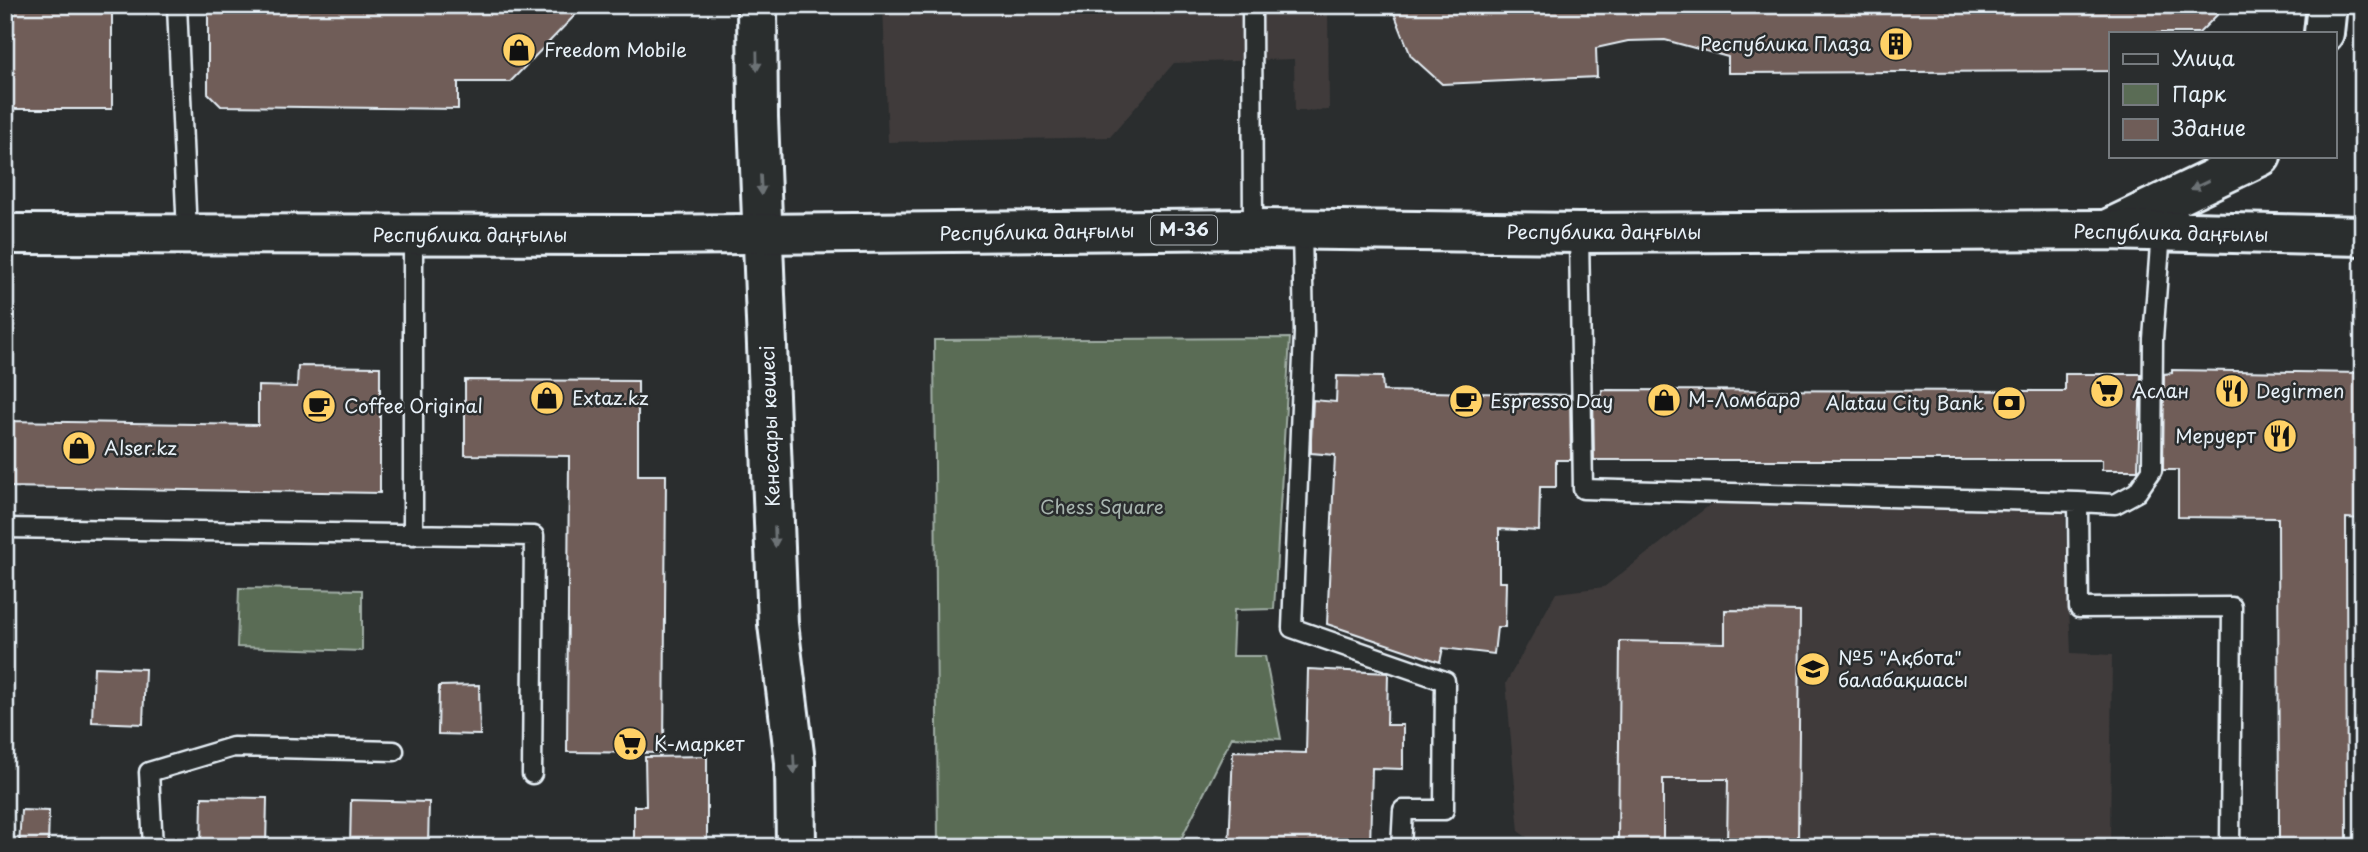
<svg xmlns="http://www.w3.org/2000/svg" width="2368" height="852" font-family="'Playpen Sans',sans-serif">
<rect width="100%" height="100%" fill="#2a2d2e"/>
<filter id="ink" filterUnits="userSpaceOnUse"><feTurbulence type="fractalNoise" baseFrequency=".0143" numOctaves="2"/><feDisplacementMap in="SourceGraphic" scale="14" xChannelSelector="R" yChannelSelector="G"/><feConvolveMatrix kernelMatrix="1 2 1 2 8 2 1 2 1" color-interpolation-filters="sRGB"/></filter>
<g filter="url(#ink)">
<!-- built -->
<path fill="#3f3b3b" d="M 883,5 L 1328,5 L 1329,110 L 1295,111 L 1294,59 L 1174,63 L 1110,137 L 888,142 Z
M 1720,497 L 2065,511 L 2071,653 L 2112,655 L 2110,847 L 1542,847 L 1519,832 L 1506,683 L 1556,593 L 1604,587 Z"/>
<!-- green -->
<path fill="#5a6c55" stroke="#a1aea6" stroke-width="2" d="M 1290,338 L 1274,609 L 1234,610 L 1232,656 L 1265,656 L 1281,739 L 1232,737 L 1179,843 L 1155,837 L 1134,847 L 938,847 L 934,340 Z
M 239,588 L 362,590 L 362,651 L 237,647 Z"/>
<!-- building -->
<path fill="#6f5d58" stroke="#e8f1f8" stroke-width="2" d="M 5,5 L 112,5 L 112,109 L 5,109 Z
M 208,5 L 585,5 L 510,82 L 458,82 L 458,109 L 221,106 L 208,93 Z
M 1391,5 L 2227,5 L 2199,33 L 2111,33 L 2111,71 L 1728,73 L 1728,57 L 1665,40 L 1628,41 L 1596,48 L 1597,77 L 1442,84 L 1411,56 Z
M 298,366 L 380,367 L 380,493 L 5,487 L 5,421 L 258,425 L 258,386 L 297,387 Z
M 2172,370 L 2363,373 L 2363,519 L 2346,518 L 2347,847 L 2279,847 L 2278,518 L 2178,517 L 2178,470 L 2163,470 L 2164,374 L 2172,373 Z
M 2065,374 L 2141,374 L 2138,470 L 2102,470 L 2102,460 L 1594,460 L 1593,395 L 1602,395 L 1602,390 L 2065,391 Z
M 1337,376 L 1382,377 L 1383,391 L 1570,395 L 1571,460 L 1556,460 L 1556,487 L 1540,487 L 1539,531 L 1499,529 L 1499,582 L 1506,582 L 1505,627 L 1497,627 L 1494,654 L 1443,648 L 1440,662 L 1327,624 L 1335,455 L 1311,453 L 1311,439 L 1313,400 L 1336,402 Z
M 465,380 L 638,381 L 638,475 L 666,475 L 664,753 L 567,752 L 569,456 L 465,455 Z
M 1725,610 L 1800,611 L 1798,847 L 1727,847 L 1728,779 L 1663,779 L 1663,845 L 1618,844 L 1620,641 L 1725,643 Z
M 94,667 L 145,669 L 143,724 L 92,722 Z
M 1308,669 L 1388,673 L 1387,725 L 1403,725 L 1403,769 L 1372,768 L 1370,847 L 1229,847 L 1233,751 L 1306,753 Z
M 479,685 L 480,735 L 438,734 L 439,686 Z
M 707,756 L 707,847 L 634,847 L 634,806 L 646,806 L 645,757 Z
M 202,797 L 267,798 L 266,847 L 201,847 Z
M 351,800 L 429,802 L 428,847 L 350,847 Z
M 21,810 L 49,811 L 48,847 L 19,847 Z"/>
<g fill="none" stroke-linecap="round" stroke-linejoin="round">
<!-- service casing -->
<g stroke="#e8f1f8" stroke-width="23">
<path id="service" d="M 177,5 L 187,234
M 1252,5 L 1253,229
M 1302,230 L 1304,332 L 1292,628 L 1445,681 L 1444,810 L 1403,810 L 1401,847
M 2161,232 L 2153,339 L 2152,470 L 2137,492 L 2115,504 L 2078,502 L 2079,608 L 2232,607 L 2230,847
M 1579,233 L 1583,489 L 2078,502
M 5,528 L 534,536 L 532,774
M 413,535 L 413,235
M 153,847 L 149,772 L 233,747 L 394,751"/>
</g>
<!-- secondary casing -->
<g stroke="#e8f1f8" stroke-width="44">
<path id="secondary" d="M 757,5 L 758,117 L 778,624 L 795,762 L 796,847
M 2324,33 L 2327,5
M 2106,230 L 2261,156"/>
</g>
<!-- primary casing -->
<g stroke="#e8f1f8" stroke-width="44">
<path id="primary" d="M 5,234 L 648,235 L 1253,229 L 1579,233 L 2106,230 L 2363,236"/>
</g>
<!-- service -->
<use href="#service" stroke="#2a2d2e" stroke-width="18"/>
<!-- secondary -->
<use href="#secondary" stroke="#2a2d2e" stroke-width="38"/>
<!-- primary -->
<use href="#primary" stroke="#2a2d2e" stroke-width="38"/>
</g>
<!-- one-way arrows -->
<defs><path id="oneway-solid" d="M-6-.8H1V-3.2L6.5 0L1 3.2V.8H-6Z" transform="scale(1.75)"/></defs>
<g fill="#6c7275">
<use href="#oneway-solid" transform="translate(757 61) rotate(89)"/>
<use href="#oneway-solid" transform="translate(761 185) rotate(87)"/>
<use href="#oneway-solid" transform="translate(2200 185) rotate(154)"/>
<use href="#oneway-solid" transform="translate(775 537) rotate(88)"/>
<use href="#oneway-solid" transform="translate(794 764) rotate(87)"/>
</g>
</g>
<!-- icons -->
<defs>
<g id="building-disc" transform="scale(1.75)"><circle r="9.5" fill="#ffd166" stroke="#2a2d2e"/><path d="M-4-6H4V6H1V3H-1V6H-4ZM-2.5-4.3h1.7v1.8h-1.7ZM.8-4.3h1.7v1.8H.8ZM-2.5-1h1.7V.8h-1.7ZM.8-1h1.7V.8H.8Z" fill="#111"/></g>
<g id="shop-disc" transform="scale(1.75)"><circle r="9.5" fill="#ffd166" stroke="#2a2d2e"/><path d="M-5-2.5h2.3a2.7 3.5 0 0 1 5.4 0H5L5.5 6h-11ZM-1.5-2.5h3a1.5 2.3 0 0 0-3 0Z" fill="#111"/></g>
<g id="supermarket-disc" transform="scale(1.75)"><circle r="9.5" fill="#ffd166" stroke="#2a2d2e"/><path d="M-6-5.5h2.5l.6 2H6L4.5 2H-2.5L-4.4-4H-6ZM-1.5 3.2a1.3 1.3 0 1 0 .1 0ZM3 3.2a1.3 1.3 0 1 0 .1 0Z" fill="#111"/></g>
<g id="restaurant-disc" transform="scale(1.75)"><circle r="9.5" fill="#ffd166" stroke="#2a2d2e"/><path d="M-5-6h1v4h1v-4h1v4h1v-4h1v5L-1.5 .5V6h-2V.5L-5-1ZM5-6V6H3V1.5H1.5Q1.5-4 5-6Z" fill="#111"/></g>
<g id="cafe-disc" transform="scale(1.75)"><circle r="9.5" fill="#ffd166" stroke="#2a2d2e"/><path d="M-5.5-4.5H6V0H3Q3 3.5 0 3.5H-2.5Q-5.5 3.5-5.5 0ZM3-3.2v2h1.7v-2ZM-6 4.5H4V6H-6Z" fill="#111"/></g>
<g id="bank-disc" transform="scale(1.75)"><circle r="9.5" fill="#ffd166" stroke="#2a2d2e"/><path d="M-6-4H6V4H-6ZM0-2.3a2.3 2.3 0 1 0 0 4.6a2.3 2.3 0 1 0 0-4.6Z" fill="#111"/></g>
<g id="school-disc" transform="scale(1.75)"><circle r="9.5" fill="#ffd166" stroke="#2a2d2e"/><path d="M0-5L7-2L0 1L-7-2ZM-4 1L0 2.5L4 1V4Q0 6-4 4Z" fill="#111"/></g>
</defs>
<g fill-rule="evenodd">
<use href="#building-disc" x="1896" y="44"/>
<use href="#shop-disc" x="519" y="50"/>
<use href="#supermarket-disc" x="2107" y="391"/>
<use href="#restaurant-disc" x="2232" y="391"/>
<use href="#shop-disc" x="547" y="398"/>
<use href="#shop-disc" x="1664" y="400"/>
<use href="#cafe-disc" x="1466" y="401"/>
<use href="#bank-disc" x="2009" y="403"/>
<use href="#cafe-disc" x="319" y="406"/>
<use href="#restaurant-disc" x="2280" y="436"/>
<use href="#shop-disc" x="79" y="448"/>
<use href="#school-disc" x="1813" y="669"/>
<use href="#supermarket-disc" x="630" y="744"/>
</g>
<g text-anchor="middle" stroke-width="5" stroke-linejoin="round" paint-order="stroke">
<!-- shield labels -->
<rect fill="#2a2d2e" stroke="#afb6bb" stroke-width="2" x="1151" y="215.5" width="66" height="29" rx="5"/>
<g font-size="18" font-weight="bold" fill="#e8f1f8">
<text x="1184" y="236">M-36</text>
</g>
<!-- poi labels -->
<g font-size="19" fill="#e8f1f8" stroke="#2a2d2e" text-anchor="start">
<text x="1871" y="51" text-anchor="end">Республика Плаза</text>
<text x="544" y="57">Freedom Mobile</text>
<text x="2132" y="398">Аслан</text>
<text x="2256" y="398">Degirmen</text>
<text x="572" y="405">Extaz.kz</text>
<text x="1688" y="407">М-Ломбард</text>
<text x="1490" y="408">Espresso Day</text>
<text x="1984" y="410" text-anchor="end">Alatau City Bank</text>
<text x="344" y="413">Coffee Original</text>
<text x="2256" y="443" text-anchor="end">Меруерт</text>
<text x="104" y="455">Alser.kz</text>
<text x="1838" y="665">№5 "Ақбота"<tspan x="1838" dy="22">балабақшасы</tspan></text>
<text x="654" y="751">К-маркет</text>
</g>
<!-- street labels -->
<g font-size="19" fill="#e8f1f8" stroke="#2a2d2e">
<text transform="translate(1037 232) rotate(-1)" y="7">Республика даңғылы</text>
<text x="1604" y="239">Республика даңғылы</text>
<text transform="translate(2171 233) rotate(1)" y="7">Республика даңғылы</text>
<text x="470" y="242">Республика даңғылы</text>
<text transform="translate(770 426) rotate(-92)" y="7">Кенесары көшесі</text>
</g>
<!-- park labels -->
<g font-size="19" fill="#a8b5af" stroke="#2a2d2e">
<text x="1102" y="514">Chess Square</text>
</g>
</g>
<!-- margin -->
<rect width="2368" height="852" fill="none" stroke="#2a2d2e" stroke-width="28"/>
<rect x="14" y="14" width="2340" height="824" fill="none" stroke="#e8f1f8" stroke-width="2.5" filter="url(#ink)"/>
<!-- legend -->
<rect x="2109" y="32" width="228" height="126" fill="#2a2d2e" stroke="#767b7f" stroke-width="2"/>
<rect x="2123" y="54" width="35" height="10" fill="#2a2d2e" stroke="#767b7f" stroke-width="2"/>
<text x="2172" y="66" font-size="21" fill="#e8f1f8">Улица</text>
<rect x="2123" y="84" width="35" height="21" fill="#5a6c55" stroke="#767b7f" stroke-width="2"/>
<text x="2172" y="102" font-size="21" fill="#e8f1f8">Парк</text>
<rect x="2123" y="119" width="35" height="21" fill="#6f5d58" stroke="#767b7f" stroke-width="2"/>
<text x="2172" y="136" font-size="21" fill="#e8f1f8">Здание</text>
</svg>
